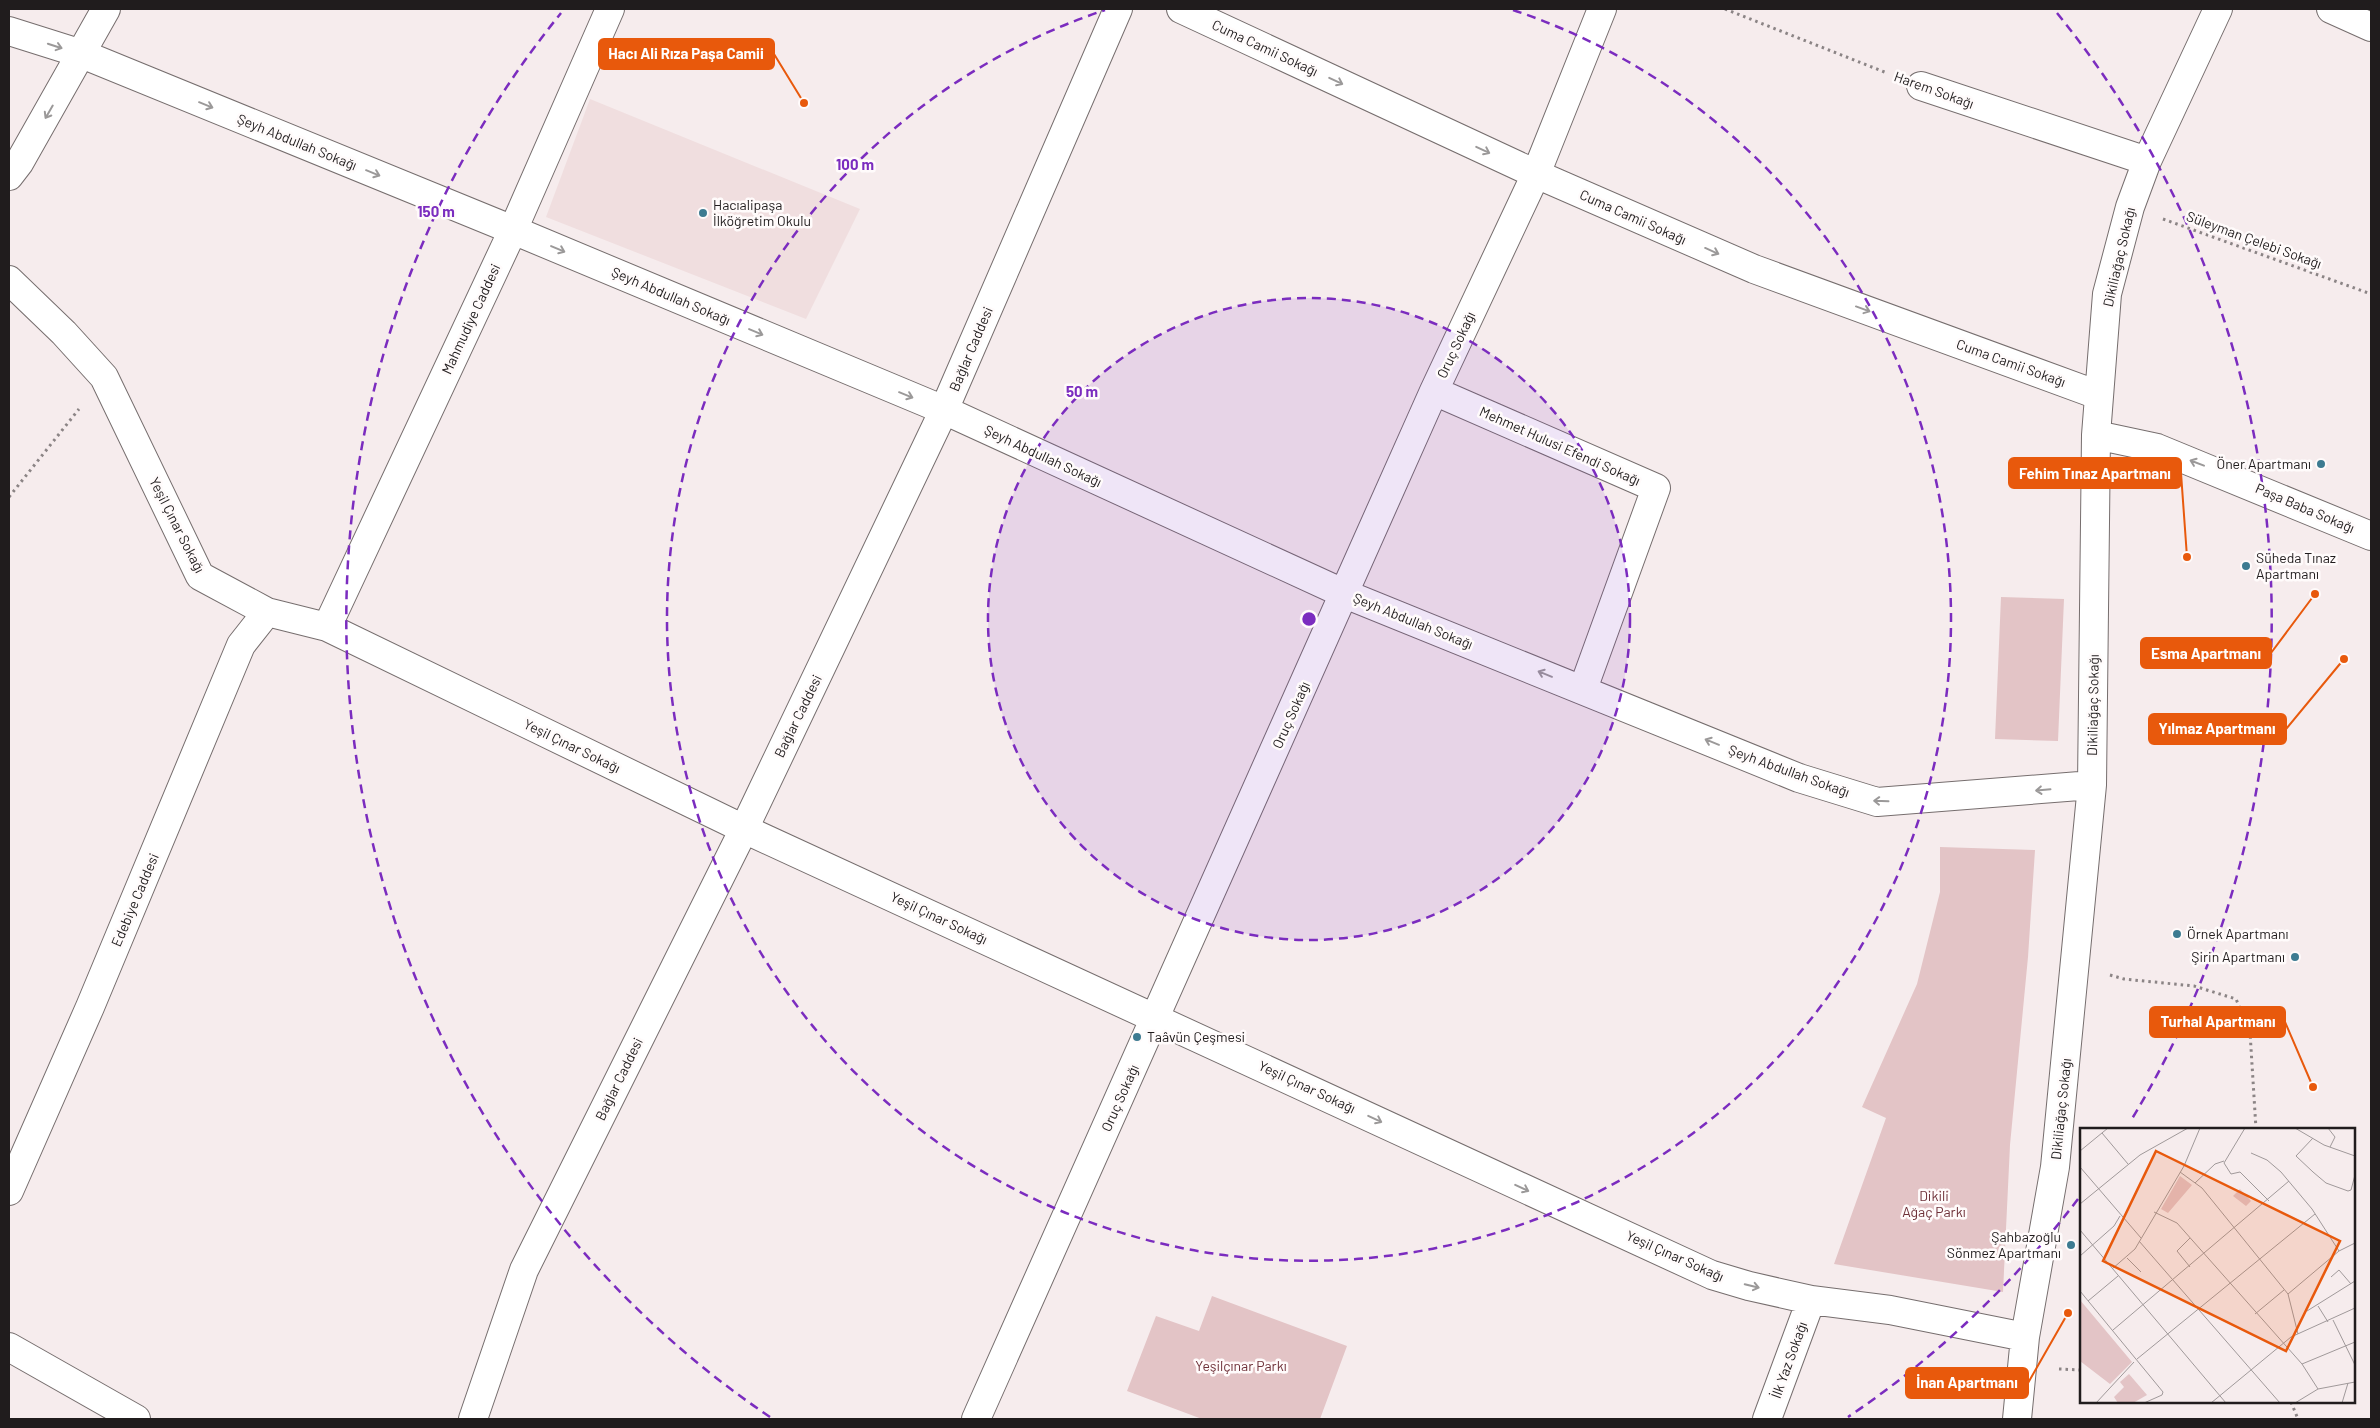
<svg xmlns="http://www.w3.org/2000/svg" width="2380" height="1428" font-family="Barlow,sans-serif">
<rect width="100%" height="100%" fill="#f6eced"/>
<!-- built -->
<path fill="#f0dedf" d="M 590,99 L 860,209 L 806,319 L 546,217 Z"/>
<!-- green -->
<path fill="#e3c4c6" d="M 2001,597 L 2064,599 L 2058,741 L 1995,739 Z
M 1940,847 L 2035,850 L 2028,957 L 2010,1145 L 2003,1292 L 1834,1264 L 1886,1118 L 1862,1107 L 1917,984 L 1940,892 Z
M 1212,1296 L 1347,1346 L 1320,1419 L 1202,1419 L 1127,1391 L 1156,1316 L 1199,1331 Z"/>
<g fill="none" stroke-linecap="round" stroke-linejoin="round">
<!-- pedestrian casing -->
<g stroke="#766e6e" stroke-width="30">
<path id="pedestrian" d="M 513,230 L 610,9"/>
</g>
<!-- minor casing -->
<g stroke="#766e6e" stroke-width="30">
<path id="minor" d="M 1181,9 L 1536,174 L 1754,269 L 2098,395
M 2331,9 L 2371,27
M 9,31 L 82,54 L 513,230 L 944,410 L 1345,594 L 1799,778 L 1877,802 L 2092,785
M 1921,86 L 2147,161
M 9,176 L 19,163 L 106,9
M 9,280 L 64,333 L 104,377 L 200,576 L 267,612 L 327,627 L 744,829 L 1712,1275 L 1749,1286 L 1811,1300 L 1890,1310 L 2025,1337
M 1434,391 L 1656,488 L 1583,689
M 2096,435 L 2157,448 L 2371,536
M 327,627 L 513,230
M 9,1191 L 90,1007 L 241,645 L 267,612
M 9,1347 L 136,1419
M 473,1419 L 524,1270 L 744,829 L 944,410 L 1118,9
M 976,1419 L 1434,391 L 1536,174 L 1602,9
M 1767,1419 L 1811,1300
M 2017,1419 L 2025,1337 L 2055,1167 L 2092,785 L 2096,435 L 2107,294 L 2130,207 L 2147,161 L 2218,9"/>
</g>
<!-- path -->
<path stroke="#8b8485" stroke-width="3" stroke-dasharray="2.5 4" stroke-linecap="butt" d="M 1725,9 L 1887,73
M 2163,219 L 2371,294
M 9,497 L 79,409
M 2110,975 L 2124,979 L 2194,986 L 2236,999 L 2250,1032 L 2256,1129
M 2059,1369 L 2081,1370
M 2291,1402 L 2298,1419"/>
<!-- pedestrian -->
<use href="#pedestrian" stroke="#fff" stroke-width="28"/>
<!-- minor -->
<use href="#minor" stroke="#fff" stroke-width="28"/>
</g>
<!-- one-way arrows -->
<defs><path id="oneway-shaft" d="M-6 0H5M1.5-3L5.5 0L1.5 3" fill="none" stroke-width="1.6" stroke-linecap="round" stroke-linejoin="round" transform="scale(1.25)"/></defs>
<g stroke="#9b9999">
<use href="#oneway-shaft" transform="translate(55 46) rotate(18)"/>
<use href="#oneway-shaft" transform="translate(1336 81) rotate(25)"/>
<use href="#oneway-shaft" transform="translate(206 105) rotate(22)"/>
<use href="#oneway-shaft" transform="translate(49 112) rotate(120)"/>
<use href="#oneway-shaft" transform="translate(1483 150) rotate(25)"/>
<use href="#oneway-shaft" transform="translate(373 173) rotate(22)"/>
<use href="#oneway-shaft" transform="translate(558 249) rotate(23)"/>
<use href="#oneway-shaft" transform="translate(1712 251) rotate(24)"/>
<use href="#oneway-shaft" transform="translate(1863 309) rotate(20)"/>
<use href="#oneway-shaft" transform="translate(756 332) rotate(23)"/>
<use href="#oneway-shaft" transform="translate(906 395) rotate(22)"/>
<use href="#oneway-shaft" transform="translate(2197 463) rotate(-159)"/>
<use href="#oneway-shaft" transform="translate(1545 674) rotate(-158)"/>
<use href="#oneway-shaft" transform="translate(1712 742) rotate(-158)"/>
<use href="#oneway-shaft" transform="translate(2043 790) rotate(175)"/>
<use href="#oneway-shaft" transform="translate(1881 801) rotate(-178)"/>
<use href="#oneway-shaft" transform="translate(1375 1119) rotate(25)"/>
<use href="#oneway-shaft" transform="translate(1522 1188) rotate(25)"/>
<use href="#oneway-shaft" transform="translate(1752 1286) rotate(14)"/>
</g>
<!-- distance rings -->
<circle cx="1309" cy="619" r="321" fill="#7b2cbf" fill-opacity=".12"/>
<g fill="none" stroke="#7b2cbf" stroke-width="2.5" stroke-dasharray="9 6">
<circle cx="1309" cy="619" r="321"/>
<path d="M1513 10A642 642 0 1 1 1105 10"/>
<path d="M2078 1199A963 963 0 0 1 1848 1417M770 1417A963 963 0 0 1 561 13M2057 13A963 963 0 0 1 2130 1122"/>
</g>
<!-- markers -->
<g fill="#3d7b91" stroke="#fffbfb" stroke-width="2">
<circle cx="703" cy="213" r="5"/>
<circle cx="2321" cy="464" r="5"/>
<circle cx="2246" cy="566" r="5"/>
<circle cx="2177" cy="934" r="5"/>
<circle cx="2295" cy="957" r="5"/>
<circle cx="1137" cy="1037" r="5"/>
<circle cx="2071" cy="1245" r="5"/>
</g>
<g text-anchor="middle" stroke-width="5" stroke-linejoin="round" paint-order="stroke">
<!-- street labels -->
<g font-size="14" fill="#201c1d" stroke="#fffbfb">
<text transform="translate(1265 48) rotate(25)" y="5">Cuma Camii Sokağı</text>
<text transform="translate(1934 90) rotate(20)" y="5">Harem Sokağı</text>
<text transform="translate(297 142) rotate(22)" y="5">Şeyh Abdullah Sokağı</text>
<text transform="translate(1633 217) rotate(24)" y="5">Cuma Camii Sokağı</text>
<text transform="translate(2254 240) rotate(20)" y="5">Süleyman Çelebi Sokağı</text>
<text transform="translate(2119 257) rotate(-77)" y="5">Dikiliağaç Sokağı</text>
<text transform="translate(671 296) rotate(23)" y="5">Şeyh Abdullah Sokağı</text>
<text transform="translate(471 319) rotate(-65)" y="5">Mahmudiye Caddesi</text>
<text transform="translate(1456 345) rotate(-65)" y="5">Oruç Sokağı</text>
<text transform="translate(971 349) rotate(-67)" y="5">Bağlar Caddesi</text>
<text transform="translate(2011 363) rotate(20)" y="5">Cuma Camii Sokağı</text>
<text transform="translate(1560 446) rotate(24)" y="5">Mehmet Hulusi Efendi Sokağı</text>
<text transform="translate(1043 456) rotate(25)" y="5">Şeyh Abdullah Sokağı</text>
<text transform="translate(2305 508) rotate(23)" y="5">Paşa Baba Sokağı</text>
<text transform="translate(177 525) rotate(63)" y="5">Yeşil Çınar Sokağı</text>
<text transform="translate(1413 621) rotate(22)" y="5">Şeyh Abdullah Sokağı</text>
<text transform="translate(2093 705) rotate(-89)" y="5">Dikiliağaç Sokağı</text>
<text transform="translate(1291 715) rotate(-66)" y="5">Oruç Sokağı</text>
<text transform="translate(798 716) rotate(-64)" y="5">Bağlar Caddesi</text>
<text transform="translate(572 746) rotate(26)" y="5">Yeşil Çınar Sokağı</text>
<text transform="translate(1789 771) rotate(20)" y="5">Şeyh Abdullah Sokağı</text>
<text transform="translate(135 900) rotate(-67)" y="5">Edebiye Caddesi</text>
<text transform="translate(939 918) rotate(25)" y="5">Yeşil Çınar Sokağı</text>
<text transform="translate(619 1079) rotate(-64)" y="5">Bağlar Caddesi</text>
<text transform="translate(1307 1087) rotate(25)" y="5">Yeşil Çınar Sokağı</text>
<text transform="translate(1120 1098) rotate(-66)" y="5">Oruç Sokağı</text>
<text transform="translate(2061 1109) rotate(-84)" y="5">Dikiliağaç Sokağı</text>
<text transform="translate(1675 1256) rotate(24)" y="5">Yeşil Çınar Sokağı</text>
<text transform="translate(1789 1360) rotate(-70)" y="5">İlk Yaz Sokağı</text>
</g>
<!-- poi labels -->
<g font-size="14" fill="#201c1d" stroke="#fffbfb" text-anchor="start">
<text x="713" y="210">Hacıalipaşa<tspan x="713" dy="16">İlköğretim Okulu</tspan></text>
<text x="2311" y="469" text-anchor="end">Öner Apartmanı</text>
<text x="2256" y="563">Süheda Tınaz<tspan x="2256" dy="16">Apartmanı</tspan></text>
<text x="2187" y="939">Örnek Apartmanı</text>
<text x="2285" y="962" text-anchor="end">Şirin Apartmanı</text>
<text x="1147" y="1042">Taâvün Çeşmesi</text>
<text x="2061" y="1242" text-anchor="end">Şahbazoğlu<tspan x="2061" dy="16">Sönmez Apartmanı</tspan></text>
</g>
<!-- park labels -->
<g font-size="14" fill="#6e3038" stroke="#fffbfb">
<text x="1934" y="1201">Dikili<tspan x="1934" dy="16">Ağaç Parkı</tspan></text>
<text x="1241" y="1371">Yeşilçınar Parkı</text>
</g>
</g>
<!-- overview -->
<g transform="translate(2080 1128)">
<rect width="275" height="275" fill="#f6eced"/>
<path d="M 100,48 L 112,57 L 88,85 L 81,81 ZM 160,61 L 171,73 L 166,78 L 153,68 ZM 0,172 L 52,234 L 30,256 L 0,233 ZM 49,246 L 67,267 L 53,275 L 38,275 L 34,269 L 44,259 L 40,254 Z" fill="#e3c4c6"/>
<path fill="none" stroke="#a0999a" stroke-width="1" d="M 165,0 L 144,35 L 151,46 L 160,44 L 189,73M 215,0 L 244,17 L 275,28M 248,0 L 255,9 L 250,19M 22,5 L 48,36M 233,10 L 216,28 L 233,44 L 246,55 L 268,63 L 271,62 L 275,47M 0,23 L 28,0M 171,25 L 187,32 L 201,44 L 232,81 L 259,123M 0,39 L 61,110M 100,44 L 122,60 L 208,166 L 218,206M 115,55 L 135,36 L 144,33M 0,76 L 60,27 L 108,0M 74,84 L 97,95 L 222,236 L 238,261M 0,102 L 146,275M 110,110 L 97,123 L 110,139M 59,113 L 200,275M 0,128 L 34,98 L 40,88M 47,130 L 61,144M 32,141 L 55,121 L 104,38 L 120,0M 251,149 L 259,142 L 271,156M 0,163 L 83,264 L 82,267 L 64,275M 208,166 L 259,123 L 275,115M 8,173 L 38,148M 238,178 L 248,194M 227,183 L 275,153M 175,186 L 204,162M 253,192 L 275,237M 33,202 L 209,53M 57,231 L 235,86M 222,236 L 275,214M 16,275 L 54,234M 131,275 L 211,209 L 275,180M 215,275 L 238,261 L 275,254M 262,275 L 268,255"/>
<path fill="#e8590c" fill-opacity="0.15" stroke="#e8590c" stroke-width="2.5" d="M 76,23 L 260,113 L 206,223 L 23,133 Z"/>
<rect width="275" height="275" fill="none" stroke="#201c1d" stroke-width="2.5"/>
</g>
<circle cx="1309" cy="619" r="8" fill="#7b2cbf" stroke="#fffbfb" stroke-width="2.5"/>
<g font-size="15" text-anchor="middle" font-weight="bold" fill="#7b2cbf" stroke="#fffbfb" stroke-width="5" stroke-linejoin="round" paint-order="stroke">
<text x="855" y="170">100 m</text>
<text x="436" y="217">150 m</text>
<text x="1082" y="397">50 m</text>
</g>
<!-- callouts -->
<path fill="none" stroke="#e8590c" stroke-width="2" d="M804 103L774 54M2187 557L2181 473M2315 594L2271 653M2344 659L2286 729M2313 1087L2285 1022M2068 1313L2028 1383"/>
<g fill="#e8590c" stroke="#fffbfb" stroke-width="2">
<circle cx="804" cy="103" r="5"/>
<circle cx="2187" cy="557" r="5"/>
<circle cx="2315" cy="594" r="5"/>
<circle cx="2344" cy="659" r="5"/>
<circle cx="2313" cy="1087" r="5"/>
<circle cx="2068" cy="1313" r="5"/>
</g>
<g fill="#e8590c" stroke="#e8590c" stroke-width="2">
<rect x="599" y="39" width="175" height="30" rx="5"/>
<rect x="2009" y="458" width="172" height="30" rx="5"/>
<rect x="2141" y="638" width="130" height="30" rx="5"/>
<rect x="2149" y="714" width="137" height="30" rx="5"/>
<rect x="2150" y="1007" width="135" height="30" rx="5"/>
<rect x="1906" y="1368" width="122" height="30" rx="5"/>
</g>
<g font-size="15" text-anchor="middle" font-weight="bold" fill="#fff">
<text x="686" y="59">Hacı Ali Rıza Paşa Camii</text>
<text x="2095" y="479">Fehim Tınaz Apartmanı</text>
<text x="2206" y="659">Esma Apartmanı</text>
<text x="2217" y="734">Yılmaz Apartmanı</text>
<text x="2218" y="1027">Turhal Apartmanı</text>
<text x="1967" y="1388">İnan Apartmanı</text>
</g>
<!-- border -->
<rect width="2380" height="1428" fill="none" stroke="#201c1d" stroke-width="20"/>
</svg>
